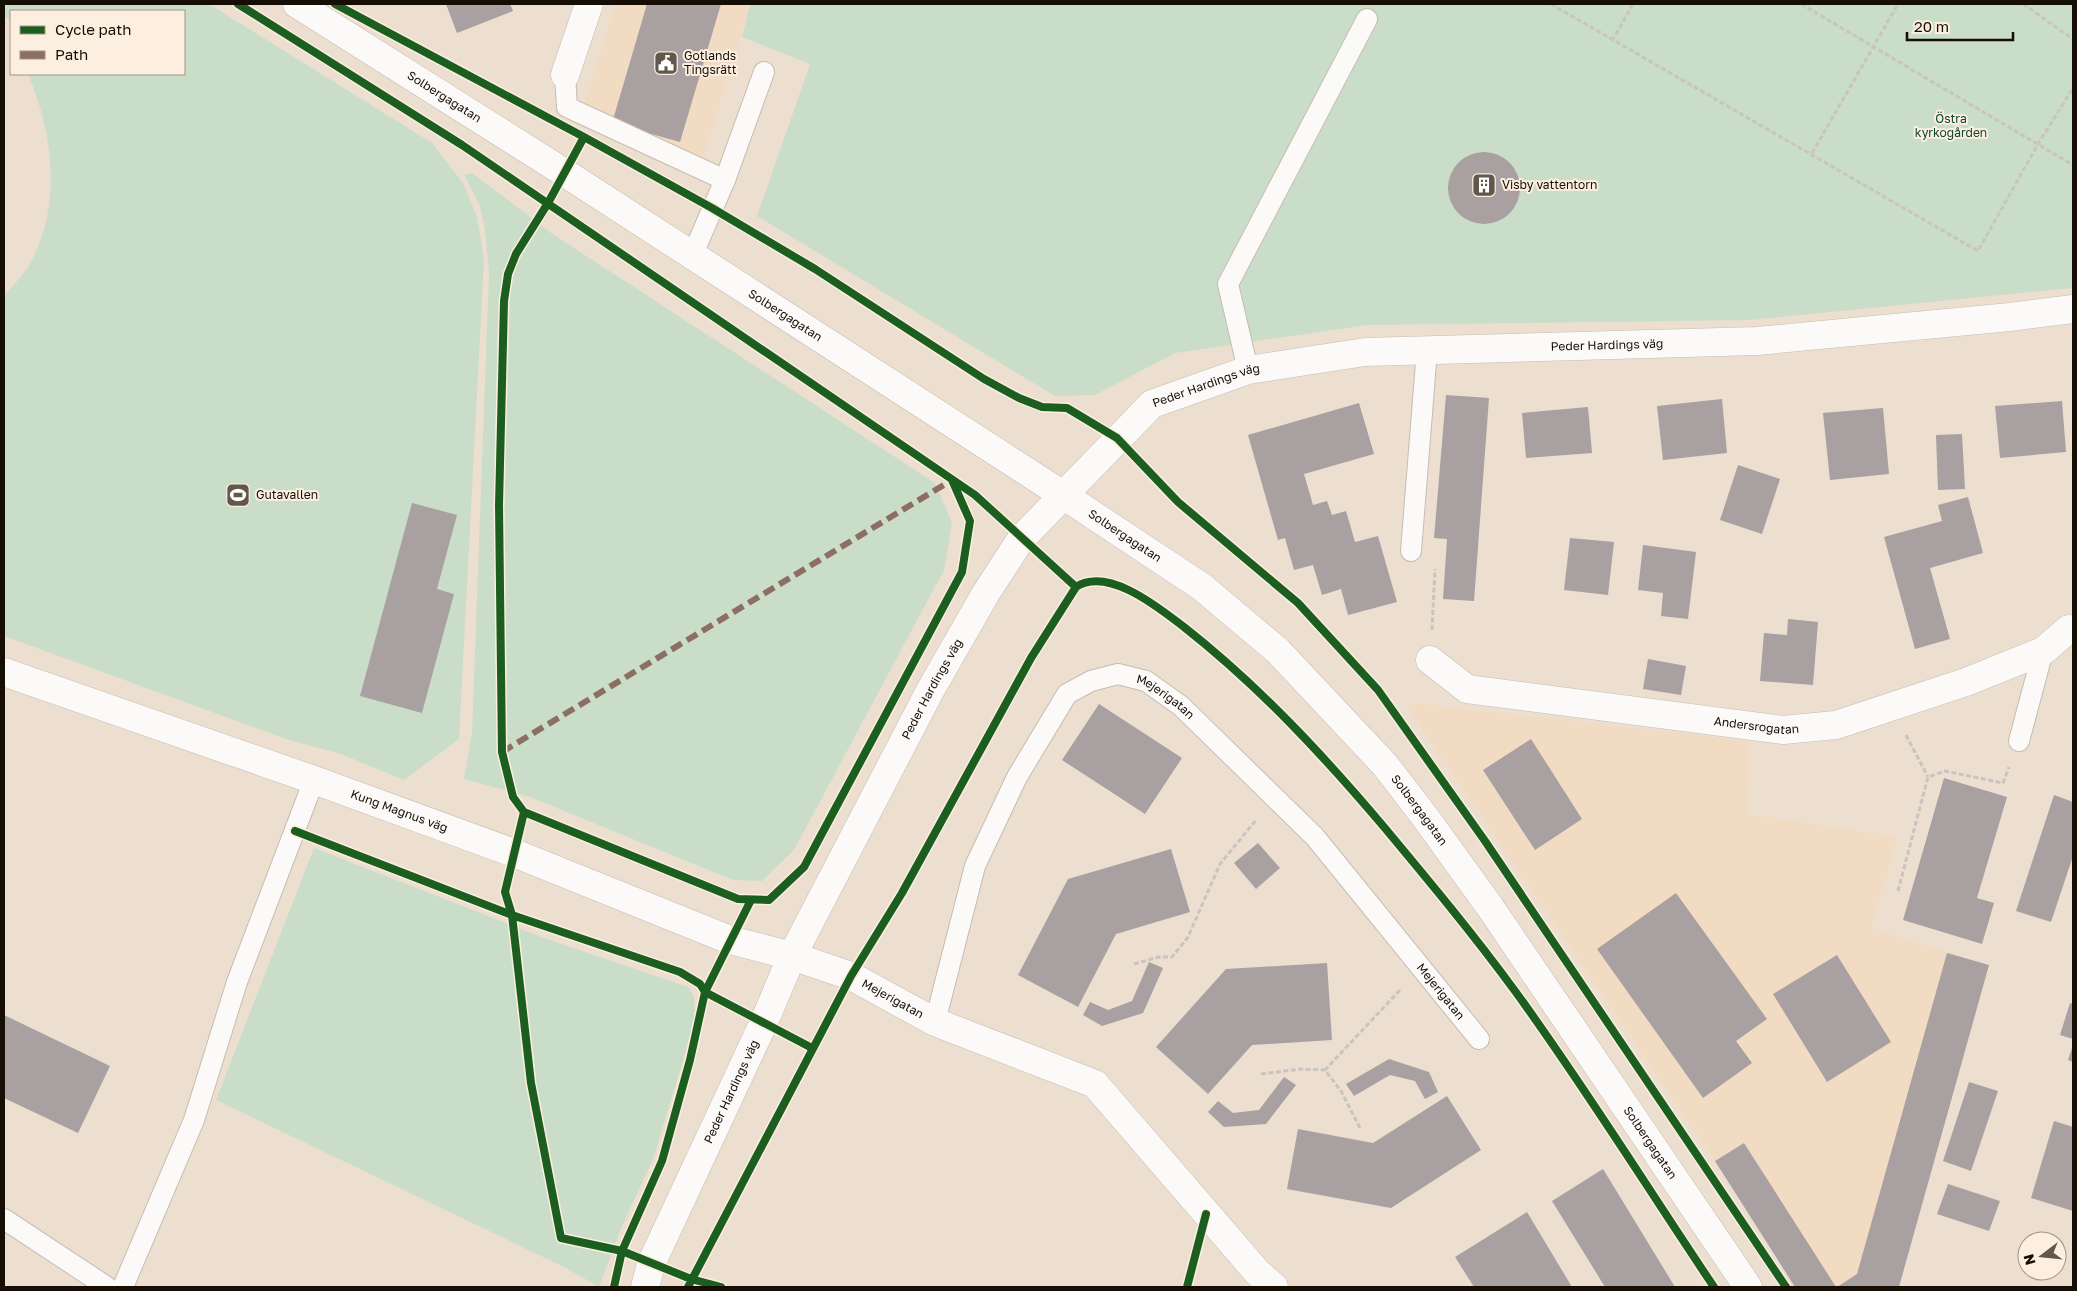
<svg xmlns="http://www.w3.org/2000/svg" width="2077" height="1291" font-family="'Golos Text',sans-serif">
<rect width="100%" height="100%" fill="#ecdfd0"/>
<!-- built -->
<path fill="#f1dbc2" d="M 615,4 L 750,4 L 697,179 L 580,119 Z
M 1404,702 L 1750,741 L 1748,814 L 1898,837 L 1871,928 L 1989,965 L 1899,1287 L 1795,1287 L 1715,1161 Z"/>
<!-- green -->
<path fill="#caddc9" d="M 4,4 L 209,4 L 432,143 L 463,183 L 477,217 L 484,259 L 459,739 L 404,780 L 341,754 L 289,740 L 4,636 L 4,295 C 11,287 21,278 27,269 C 63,208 54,136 28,74 L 184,74 L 184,11 L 11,11 L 11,20 L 4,17 Z
M 750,4 L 2073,4 L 2073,288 L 1750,320 L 1367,325 L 1175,353 L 1095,395 L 1055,396 L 757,216 L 810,64 L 742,37 Z
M 472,173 L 551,233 L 935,483 L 952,523 L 944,570 L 794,850 L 762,881 L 733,880 L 530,797 L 464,779 L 472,732 L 489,274 L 485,229 L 480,206 L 464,175 Z
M 314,848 L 547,939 L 688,987 L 694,997 L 695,1018 L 682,1064 L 653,1159 L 622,1226 L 599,1287 L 566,1268 L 216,1100 Z"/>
<!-- building -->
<path fill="#a8a0a1" d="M 446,4 L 510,4 L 513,11 L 457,33 Z
M 647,4 L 721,4 L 680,142 L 612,123 Z
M1448 188a36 36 0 1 1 72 0a36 36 0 1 1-72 0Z
M 1446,395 L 1489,398 L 1474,601 L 1443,599 L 1447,539 L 1434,538 Z
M 1722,399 L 1727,453 L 1663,460 L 1657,406 Z
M 2062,401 L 2066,452 L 2000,458 L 1995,406 Z
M 1359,403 L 1374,454 L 1304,474 L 1313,505 L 1327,501 L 1332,515 L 1346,511 L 1355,542 L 1378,536 L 1397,602 L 1348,615 L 1341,589 L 1322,595 L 1313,565 L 1294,570 L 1285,538 L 1278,540 L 1248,435 Z
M 1588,407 L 1592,453 L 1526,458 L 1522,413 Z
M 1883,408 L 1889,474 L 1830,480 L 1823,413 Z
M 1962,434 L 1965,489 L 1938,490 L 1936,435 Z
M 1738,465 L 1780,479 L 1762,534 L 1720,520 Z
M 1968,497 L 1983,553 L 1930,568 L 1950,639 L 1915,649 L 1884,537 L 1942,521 L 1938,505 Z
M 412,503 L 457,515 L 437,589 L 454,594 L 422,713 L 360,696 Z
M 1570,538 L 1614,542 L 1608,595 L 1564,590 Z
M 1643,545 L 1696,552 L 1688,619 L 1661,616 L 1663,593 L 1638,590 Z
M 1788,619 L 1818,622 L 1813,685 L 1760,681 L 1764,633 L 1787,635 Z
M 1648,659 L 1686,666 L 1681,695 L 1643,689 Z
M 1099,704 L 1182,758 L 1145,814 L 1062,760 Z
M 1531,739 L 1582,819 L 1535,850 L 1483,770 Z
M 1944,778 L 2007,797 L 1977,898 L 1994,903 L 1982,944 L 1903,920 Z
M 2054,795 L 2073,802 L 2073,856 L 2051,922 L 2016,911 Z
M 1258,843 L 1280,868 L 1256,889 L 1234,863 Z
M 1171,849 L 1190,912 L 1116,934 L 1078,1007 L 1018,975 L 1068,879 Z
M 1676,893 L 1767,1019 L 1736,1041 L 1752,1063 L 1703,1098 L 1597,949 Z
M 1947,953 L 1989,965 L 1899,1287 L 1837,1287 L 1857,1274 Z
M 1837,955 L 1891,1042 L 1827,1082 L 1773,994 Z
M 1149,962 L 1163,968 L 1143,1013 L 1102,1026 L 1083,1015 L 1090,1002 L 1108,1010 L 1132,1001 Z
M 1327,963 L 1332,1040 L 1252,1045 L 1208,1094 L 1156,1047 L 1226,969 Z
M 2070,1003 L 2073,1004 L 2073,1039 L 2060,1035 Z
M 4,1015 L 110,1066 L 78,1133 L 4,1098 Z
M 2073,1045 L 2073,1062 L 2068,1060 Z
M 1389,1059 L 1429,1072 L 1438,1092 L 1425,1099 L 1415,1081 L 1390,1075 L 1354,1096 L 1346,1084 Z
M 1284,1077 L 1296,1085 L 1266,1124 L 1224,1127 L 1208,1112 L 1218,1101 L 1233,1113 L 1259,1110 Z
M 1969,1082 L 1998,1091 L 1971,1171 L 1943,1161 Z
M 1447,1096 L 1481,1150 L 1391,1208 L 1287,1189 L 1298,1129 L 1373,1143 Z
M 2054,1121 L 2073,1127 L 2073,1211 L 2031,1198 Z
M 1744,1143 L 1836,1287 L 1795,1287 L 1715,1161 Z
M 1603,1169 L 1675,1287 L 1605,1287 L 1552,1201 Z
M 1948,1184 L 2000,1201 L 1989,1231 L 1937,1214 Z
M 1527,1212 L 1572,1287 L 1474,1287 L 1455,1257 Z"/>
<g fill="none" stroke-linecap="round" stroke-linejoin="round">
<!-- service casing -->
<g stroke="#c6bcb0" stroke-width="22">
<g id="service">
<path d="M 565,75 L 567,107 L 725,180 L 764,72"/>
<path d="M 692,256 L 725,180"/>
<path d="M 1248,370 L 1228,284 L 1367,19"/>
<path d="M 1411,551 L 1427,350"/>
<path d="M 2019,741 L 2043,651"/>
<path id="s1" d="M 935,1022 L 975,866 L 1017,777 L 1067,694 L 1091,681 L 1118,674 L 1146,681 L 1181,706 L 1315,837 L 1479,1039"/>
<path d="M 4,1219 L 107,1287"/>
<path d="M 123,1287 L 194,1120 L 237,982 L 314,780"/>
</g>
</g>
<!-- minor casing -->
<g stroke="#c6bcb0" stroke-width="29">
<g id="minor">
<path d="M 565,75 L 589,4"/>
<path id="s2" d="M 1430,660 L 1467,689 L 1783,730 L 1836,725 L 1966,682 L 2043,651 L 2069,629"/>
<path id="s3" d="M 4,672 L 314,780 L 514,853 L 730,940 L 792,956 L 851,976 L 935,1022 L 1095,1084 L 1257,1272 L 1274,1287"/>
<path id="s4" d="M 645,1287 L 651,1264 L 764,1022 L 792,956 L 931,689 L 986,593 L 1021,539 L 1152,404 L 1248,370 L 1365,352 L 1757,341 L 2010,317 L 2073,309"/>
</g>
</g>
<!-- secondary casing -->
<g stroke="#c6bcb0" stroke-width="29">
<g id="secondary">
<path id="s5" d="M 297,4 L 565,173 L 1063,495 L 1202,587 L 1278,651 L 1385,765 L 1425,817 L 1490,907 L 1748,1287"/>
</g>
</g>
<!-- path -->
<path stroke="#c9c4bf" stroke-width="3" stroke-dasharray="5 2.5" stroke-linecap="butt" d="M 1551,4 L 1978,251 L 2038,144 L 2073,88
M 1801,4 L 2073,165
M 2023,4 L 2073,39
M 1612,41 L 1633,4
M 1812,153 L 1898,4
M 1432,630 L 1435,569
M 1906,735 L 1928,777
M 1898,891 L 1928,777 L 1945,771 L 2003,783 L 2009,767
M 1134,964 L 1159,957 L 1172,957 L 1188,937 L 1220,864 L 1257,819
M 1261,1074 L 1301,1069 L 1325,1070
M 1360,1128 L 1341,1091 L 1325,1070 L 1401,989"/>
<!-- service -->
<use href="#service" stroke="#fcfaf8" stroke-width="20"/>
<!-- minor -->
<use href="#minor" stroke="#fcfaf8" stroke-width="28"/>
<!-- secondary -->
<use href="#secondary" stroke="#fcfaf8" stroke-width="28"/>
<!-- quiet -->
<path stroke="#8d6e63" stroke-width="6" stroke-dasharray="12 6" stroke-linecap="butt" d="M 502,752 L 952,480 L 954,483"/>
<!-- cycleway casing -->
<g stroke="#fdefdf" stroke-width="11">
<path id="cycleway" d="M 238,4 L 462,145 L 975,495 L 1076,587 C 1108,566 1159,608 1184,627 C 1259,686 1323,755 1384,827 C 1429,881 1474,935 1515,991 C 1585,1087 1648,1189 1714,1287
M 335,4 L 584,137 L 712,208 L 815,269 L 984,379 L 1019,398 L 1042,407 L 1067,408 L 1117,438 L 1178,502 L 1298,603 L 1378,690 L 1485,841 L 1786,1287
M 584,137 L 548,203 L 516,254 L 508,274 L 504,301 L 499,505 L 502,752 L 513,797 L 524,812 L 505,892 L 512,915 L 531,1083 L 561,1238 L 622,1251 L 614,1287
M 524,812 L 738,899 L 769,900 L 804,867 L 962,572 L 970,521 L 952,480
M 295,831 L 512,915 L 680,972 L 700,984 L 705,992 L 812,1048
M 688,1287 L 851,976 L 902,893 L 1031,658 L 1076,587
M 721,1287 L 691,1279 L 622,1251 L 662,1161 L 690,1060 L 705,992 L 751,900
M 1187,1287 L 1206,1214"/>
</g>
<!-- cycleway -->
<use href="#cycleway" stroke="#1b5e20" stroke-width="8"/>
</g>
<!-- icons -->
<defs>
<g id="civic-square" transform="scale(1.25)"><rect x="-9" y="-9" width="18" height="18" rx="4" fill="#61574c" stroke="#fdefdf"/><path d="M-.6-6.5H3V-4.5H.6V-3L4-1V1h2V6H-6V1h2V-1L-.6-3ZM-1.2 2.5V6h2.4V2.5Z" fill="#fff"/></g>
<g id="building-square" transform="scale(1.25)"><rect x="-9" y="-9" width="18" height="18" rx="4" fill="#61574c" stroke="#fdefdf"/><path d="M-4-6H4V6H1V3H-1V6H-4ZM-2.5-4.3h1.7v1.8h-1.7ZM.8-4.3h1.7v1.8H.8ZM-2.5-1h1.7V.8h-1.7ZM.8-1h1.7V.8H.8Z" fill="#fff"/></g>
<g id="stadium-square" transform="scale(1.25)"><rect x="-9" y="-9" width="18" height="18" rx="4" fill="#61574c" stroke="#fdefdf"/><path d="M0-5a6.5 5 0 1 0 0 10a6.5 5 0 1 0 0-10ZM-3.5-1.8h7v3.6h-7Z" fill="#fff"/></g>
</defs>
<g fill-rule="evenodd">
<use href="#civic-square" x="666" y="63"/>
<use href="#building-square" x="1484" y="185"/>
<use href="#stadium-square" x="238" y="495"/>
</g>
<g text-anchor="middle" stroke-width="4" stroke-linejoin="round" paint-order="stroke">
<!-- poi labels -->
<g font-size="12" fill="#160e05" stroke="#fdefdf" text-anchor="start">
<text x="684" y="60">Gotlands<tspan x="684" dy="14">Tingsrätt</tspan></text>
<text x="1502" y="189">Visby vattentorn</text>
<text x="256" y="499">Gutavallen</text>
</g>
<!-- street labels -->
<g font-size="12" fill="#160e05" stroke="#fdefdf">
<text dy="4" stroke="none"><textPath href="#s5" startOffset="174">Solbergagatan</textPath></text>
<text dy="4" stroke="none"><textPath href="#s5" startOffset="579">Solbergagatan</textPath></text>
<text dy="4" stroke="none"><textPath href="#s4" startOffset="1489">Peder Hardings väg</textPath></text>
<text dy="4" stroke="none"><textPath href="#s4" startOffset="1084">Peder Hardings väg</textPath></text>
<text dy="4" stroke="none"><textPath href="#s5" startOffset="984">Solbergagatan</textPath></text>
<text dy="4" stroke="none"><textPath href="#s4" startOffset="664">Peder Hardings väg</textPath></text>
<text dy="4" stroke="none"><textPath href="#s1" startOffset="465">Mejerigatan</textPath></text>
<text dy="4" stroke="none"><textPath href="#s2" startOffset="339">Andersrogatan</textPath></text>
<text dy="4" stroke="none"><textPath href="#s5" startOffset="1389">Solbergagatan</textPath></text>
<text dy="4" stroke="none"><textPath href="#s3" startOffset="419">Kung Magnus väg</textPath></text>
<text dy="4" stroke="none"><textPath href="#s1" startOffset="870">Mejerigatan</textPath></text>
<text dy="4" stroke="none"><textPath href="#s3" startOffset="948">Mejerigatan</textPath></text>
<text dy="4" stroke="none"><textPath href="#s4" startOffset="214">Peder Hardings väg</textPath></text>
<text dy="4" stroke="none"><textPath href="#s5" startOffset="1794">Solbergagatan</textPath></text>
</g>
<!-- park labels -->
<g font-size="12" fill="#0c4730" stroke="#fdefdf">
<text x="1951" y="123">Östra<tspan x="1951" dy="14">kyrkogården</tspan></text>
</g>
</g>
<!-- border -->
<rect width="2077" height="1291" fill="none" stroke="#160e05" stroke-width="10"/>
<!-- legend -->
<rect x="10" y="10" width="175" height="65" fill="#fdefdf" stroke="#a19588"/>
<rect x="20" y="26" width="25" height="8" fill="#1b5e20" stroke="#a19588"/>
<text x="55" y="35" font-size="15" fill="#160e05">Cycle path</text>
<rect x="20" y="51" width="25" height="8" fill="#8d6e63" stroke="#a19588"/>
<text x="55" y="60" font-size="15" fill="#160e05">Path</text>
<!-- north arrow -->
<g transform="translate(2042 1256) rotate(254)"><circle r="24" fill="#fdefdf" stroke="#a19588"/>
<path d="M0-4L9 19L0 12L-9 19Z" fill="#61574c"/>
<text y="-8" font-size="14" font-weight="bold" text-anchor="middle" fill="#160e05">N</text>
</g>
<!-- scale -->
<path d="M1907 32v8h106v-8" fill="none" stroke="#160e05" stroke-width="2.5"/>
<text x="1914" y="32" font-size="15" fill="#160e05" stroke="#fdefdf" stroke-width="4" paint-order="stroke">20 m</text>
</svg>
